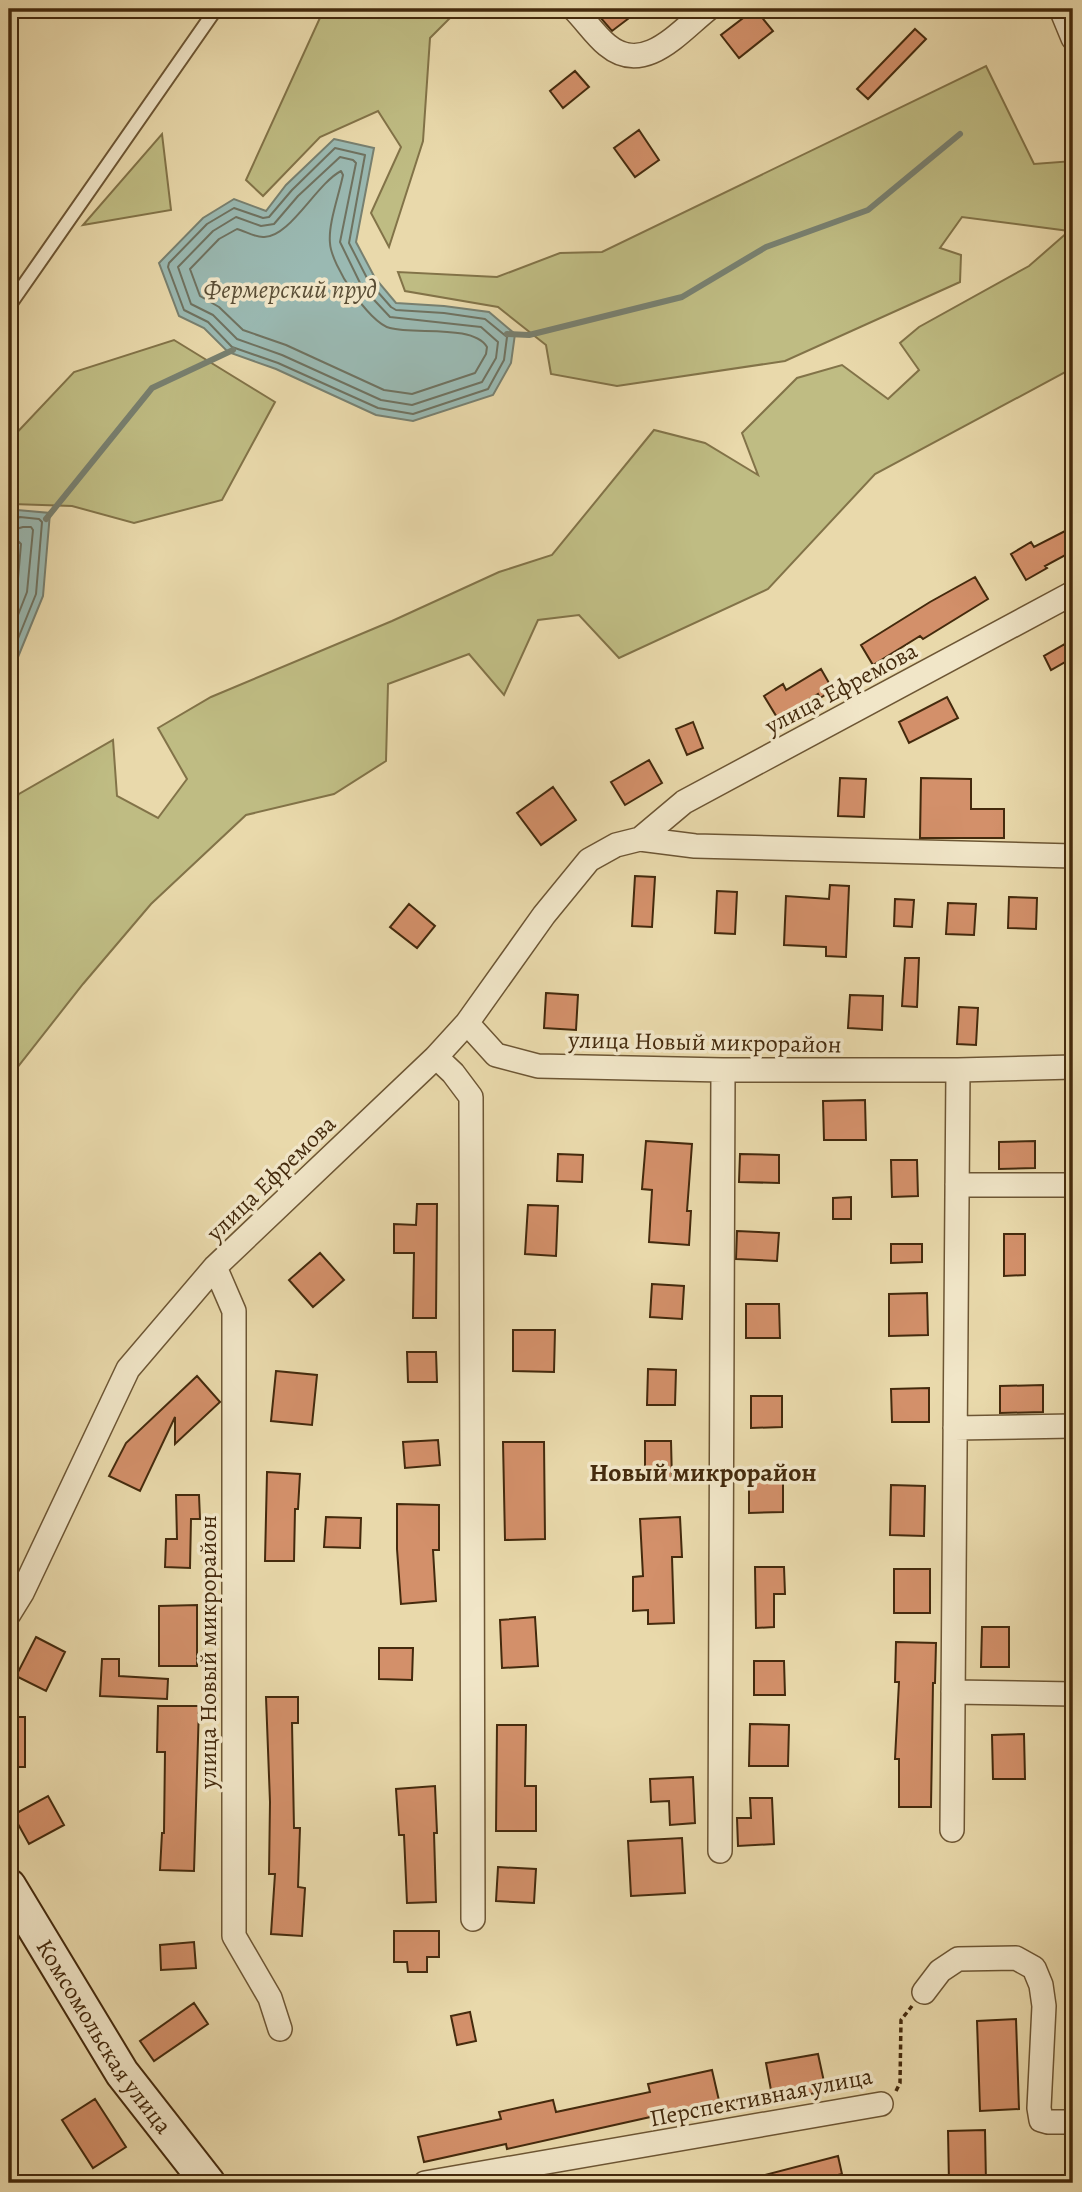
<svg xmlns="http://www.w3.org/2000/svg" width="1082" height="2192" font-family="Alegreya,serif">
<rect width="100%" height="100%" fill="#e9d9ab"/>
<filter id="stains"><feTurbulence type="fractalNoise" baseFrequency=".00286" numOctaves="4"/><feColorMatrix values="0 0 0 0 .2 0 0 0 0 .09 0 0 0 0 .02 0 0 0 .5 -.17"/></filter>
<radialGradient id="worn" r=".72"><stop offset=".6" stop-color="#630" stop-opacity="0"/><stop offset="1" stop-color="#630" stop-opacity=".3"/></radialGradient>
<!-- green -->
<path fill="#bfbc83" stroke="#827348" stroke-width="2" d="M 324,9 L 459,9 L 430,38 L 423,141 L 389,247 L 371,213 L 401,147 L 378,111 L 320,137 L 263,196 L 246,180 Z
M 986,66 L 1034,164 L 1073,161 L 1073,368 L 875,474 L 768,589 L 619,658 L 579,615 L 538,620 L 504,695 L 469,654 L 388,684 L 386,761 L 334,794 L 246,815 L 151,904 L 83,984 L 9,1078 L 9,809 L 19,794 L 113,740 L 117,796 L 158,818 L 187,779 L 158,728 L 211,697 L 392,621 L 499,572 L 552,555 L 654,430 L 705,443 L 758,475 L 742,433 L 797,378 L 842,365 L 888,399 L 919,370 L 900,343 L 919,327 L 1029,266 L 1069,231 L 962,217 L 940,248 L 961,255 L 960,282 L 785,361 L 617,386 L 551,374 L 546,345 L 498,307 L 405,291 L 398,272 L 497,277 L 560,253 L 602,252 Z
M 162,134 L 171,210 L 83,225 Z
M 174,340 L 275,402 L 222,500 L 134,523 L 72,506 L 12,504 L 9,507 L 9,441 L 74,372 Z"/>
<!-- water -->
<path fill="#9ab9b2" stroke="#788070" stroke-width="2" d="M 334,139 L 374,148 L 356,242 L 375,278 L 396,303 L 444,306 L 489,312 L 515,334 L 511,363 L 493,395 L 413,421 L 376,415 L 276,369 L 228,352 L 204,328 L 179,316 L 159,263 L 203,218 L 234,199 L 266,211 L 286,185 Z
M 17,510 L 50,513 L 43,596 L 9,679 L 9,518 Z"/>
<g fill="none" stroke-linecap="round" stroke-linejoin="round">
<!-- shore -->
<path stroke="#6f7260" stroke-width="2" d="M 335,148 L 365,155 L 349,243 L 369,282 L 391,307 L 396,310 L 444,313 L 485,319 L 507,337 L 504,360 L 488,389 L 413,414 L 378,408 L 278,363 L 232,347 L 208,322 L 184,310 L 168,267 L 169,263 L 207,224 L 234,208 L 263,218 L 269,217 L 292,190 Z
M 340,157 L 353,160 L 356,163 L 340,242 L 362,287 L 390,317 L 481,327 L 498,342 L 496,358 L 482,382 L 412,405 L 381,400 L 282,355 L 237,339 L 213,315 L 191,304 L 178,267 L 213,231 L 236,217 L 261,226 L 274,224 L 298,196 Z
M 341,171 L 343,175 C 339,195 328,224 330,243 C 331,265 369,323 390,328 C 415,335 473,324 487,347 L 486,354 L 475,373 L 412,394 L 384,390 L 286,345 L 243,330 L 219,307 L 200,296 L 190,269 L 219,239 L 237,229 C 245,231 254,237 263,237 C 289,239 316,184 341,171 Z
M 9,522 L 20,517 L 39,519 L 42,522 L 36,594 L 9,661
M 9,531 L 23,527 L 31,527 L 33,530 L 27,592 L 9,638
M 9,542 L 18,541 L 21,544 L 17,590 L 9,610"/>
<!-- stream -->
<path stroke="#788070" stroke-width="6" d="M 507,334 L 529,335 L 682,297 L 766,247 L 868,210 L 960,134
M 46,519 L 152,388 L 233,350"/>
</g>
<!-- building -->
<path fill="#d3906a" stroke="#442a0d" stroke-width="2" d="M 593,9 L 641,9 L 612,31 Z
M 755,9 L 773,31 L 739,58 L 721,35 Z
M 915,29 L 926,39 L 868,99 L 857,89 Z
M 575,71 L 589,87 L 563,108 L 550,91 Z
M 639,130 L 659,160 L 635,177 L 614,148 Z
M 1073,527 L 1073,551 L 1045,566 L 1047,568 L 1026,580 L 1011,554 L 1031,542 L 1034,547 Z
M 975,577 L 988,599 L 923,639 L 920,636 L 873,665 L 861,645 L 930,602 Z
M 1065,644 L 1072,658 L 1051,670 L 1044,656 Z
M 821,669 L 833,690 L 820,698 L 818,694 L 778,719 L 764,696 L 783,684 L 786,690 Z
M 947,697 L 958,718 L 909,743 L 899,722 Z
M 693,722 L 703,748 L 687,755 L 676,729 Z
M 649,760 L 662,783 L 625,805 L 611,782 Z
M 840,778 L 866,779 L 864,817 L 838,816 Z
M 921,778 L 971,779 L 971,809 L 1004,809 L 1004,838 L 920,838 Z
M 553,787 L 576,820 L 541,845 L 517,813 Z
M 635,876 L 655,877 L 652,927 L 632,926 Z
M 830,885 L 849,886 L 846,957 L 826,956 L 826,947 L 784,945 L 786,896 L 829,899 Z
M 717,891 L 737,892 L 735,934 L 715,933 Z
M 1009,897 L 1037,898 L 1036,929 L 1008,928 Z
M 895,899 L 914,900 L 912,927 L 894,926 Z
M 948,903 L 976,904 L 974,935 L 946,934 Z
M 409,904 L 435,926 L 417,948 L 390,927 Z
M 905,958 L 919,958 L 917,1007 L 902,1006 Z
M 546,993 L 578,995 L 576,1030 L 544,1028 Z
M 850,995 L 883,996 L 882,1030 L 848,1028 Z
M 959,1007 L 978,1008 L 976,1045 L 957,1044 Z
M 865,1100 L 866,1140 L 824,1140 L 823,1101 Z
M 646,1141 L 692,1144 L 687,1211 L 691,1211 L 689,1245 L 649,1242 L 652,1190 L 642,1189 Z
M 1035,1141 L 1035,1168 L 999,1169 L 999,1142 Z
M 558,1154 L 583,1155 L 582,1182 L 557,1181 Z
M 740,1154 L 779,1155 L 779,1183 L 739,1182 Z
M 891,1160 L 917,1160 L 918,1196 L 892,1197 Z
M 851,1197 L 851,1219 L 833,1219 L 833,1198 Z
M 417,1204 L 437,1204 L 436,1318 L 413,1318 L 414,1253 L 394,1253 L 394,1224 L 416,1225 Z
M 528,1205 L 558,1206 L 556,1256 L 525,1254 Z
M 737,1231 L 779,1233 L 777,1261 L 736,1259 Z
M 1004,1234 L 1025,1234 L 1025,1275 L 1004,1276 Z
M 891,1244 L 922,1244 L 922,1262 L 891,1263 Z
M 320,1253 L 344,1280 L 313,1307 L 289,1280 Z
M 652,1284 L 684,1286 L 682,1319 L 650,1317 Z
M 927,1293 L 928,1335 L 889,1336 L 889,1294 Z
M 746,1304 L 779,1304 L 780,1338 L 746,1338 Z
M 513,1330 L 555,1330 L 554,1372 L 513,1371 Z
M 407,1352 L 436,1352 L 437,1382 L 408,1382 Z
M 648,1369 L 676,1370 L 675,1405 L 647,1405 Z
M 276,1371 L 317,1375 L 312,1425 L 271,1421 Z
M 197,1376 L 220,1402 L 175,1444 L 175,1417 L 140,1491 L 109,1476 L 126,1443 Z
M 1043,1385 L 1043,1412 L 1000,1413 L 1000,1386 Z
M 929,1388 L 929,1422 L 892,1422 L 891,1389 Z
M 751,1396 L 782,1396 L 782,1427 L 751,1428 Z
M 438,1440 L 440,1465 L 405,1468 L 403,1442 Z
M 645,1441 L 671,1441 L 672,1481 L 645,1481 Z
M 503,1442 L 544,1442 L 545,1539 L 505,1540 Z
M 267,1472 L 300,1474 L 298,1509 L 295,1509 L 294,1561 L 265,1561 Z
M 783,1479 L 783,1512 L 749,1513 L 749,1480 Z
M 891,1485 L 925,1486 L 924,1536 L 890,1535 Z
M 176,1495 L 199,1495 L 200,1519 L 191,1519 L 190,1568 L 165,1567 L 166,1539 L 177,1539 Z
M 397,1504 L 439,1505 L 439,1550 L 433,1550 L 436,1601 L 401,1604 L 397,1549 Z
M 326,1517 L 361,1518 L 360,1548 L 324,1547 Z
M 680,1517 L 682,1557 L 672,1557 L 674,1623 L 648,1624 L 648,1610 L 633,1611 L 633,1577 L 643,1576 L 640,1519 Z
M 755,1567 L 784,1567 L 785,1594 L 774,1594 L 774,1627 L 756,1628 Z
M 894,1569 L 930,1569 L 930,1613 L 894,1613 Z
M 197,1605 L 197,1666 L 159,1666 L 159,1606 Z
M 535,1617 L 538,1666 L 502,1668 L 500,1620 Z
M 982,1627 L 1009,1627 L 1009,1667 L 981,1667 Z
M 36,1637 L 65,1652 L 46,1691 L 16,1676 Z
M 896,1642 L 936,1643 L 935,1683 L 933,1683 L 931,1807 L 899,1807 L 899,1759 L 895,1759 L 899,1682 L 895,1682 Z
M 379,1648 L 413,1648 L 412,1680 L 379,1679 Z
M 102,1659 L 119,1659 L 119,1676 L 168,1679 L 167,1699 L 100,1696 Z
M 754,1661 L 784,1661 L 785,1695 L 754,1695 Z
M 266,1697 L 298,1697 L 298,1723 L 292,1723 L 294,1828 L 300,1828 L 298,1887 L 305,1888 L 302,1936 L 271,1934 L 275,1874 L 269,1874 L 270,1802 Z
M 158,1706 L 199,1706 L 194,1871 L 160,1870 L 162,1833 L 164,1833 L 165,1752 L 157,1752 Z
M 9,1717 L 25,1717 L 25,1767 L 9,1767 Z
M 750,1724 L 789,1725 L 788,1766 L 749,1766 Z
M 497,1725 L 526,1725 L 525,1786 L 536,1786 L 536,1831 L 496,1831 Z
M 1024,1734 L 1025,1779 L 993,1779 L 992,1735 Z
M 693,1777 L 695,1823 L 670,1825 L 669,1801 L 651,1802 L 650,1779 Z
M 435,1786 L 437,1833 L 434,1833 L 436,1902 L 407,1903 L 404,1835 L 399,1835 L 396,1789 Z
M 48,1796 L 64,1825 L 29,1844 L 13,1815 Z
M 750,1798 L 772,1798 L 774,1844 L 738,1846 L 737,1818 L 751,1818 Z
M 682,1838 L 685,1893 L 631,1896 L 628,1841 Z
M 498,1867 L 536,1869 L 534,1903 L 496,1901 Z
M 394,1931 L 439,1931 L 439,1957 L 427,1957 L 427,1972 L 408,1972 L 407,1962 L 394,1962 Z
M 194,1942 L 196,1968 L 161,1970 L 160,1945 Z
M 194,2003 L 208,2024 L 154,2061 L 140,2041 Z
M 470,2012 L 476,2041 L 457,2045 L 451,2016 Z
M 1016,2019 L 1019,2109 L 980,2111 L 977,2021 Z
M 818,2054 L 826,2091 L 773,2101 L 766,2063 Z
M 712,2070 L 720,2105 L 656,2119 L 655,2116 L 507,2149 L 506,2144 L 424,2162 L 418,2137 L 501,2119 L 499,2112 L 553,2100 L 556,2112 L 650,2092 L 648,2084 Z
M 95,2099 L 126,2147 L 93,2168 L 62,2120 Z
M 985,2130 L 986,2183 L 949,2183 L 948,2131 Z
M 838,2156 L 842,2174 L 804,2183 L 754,2183 L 753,2178 Z"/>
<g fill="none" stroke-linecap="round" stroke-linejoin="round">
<!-- lane casing -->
<g stroke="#6d5634" stroke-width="16">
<path id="lane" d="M 9,306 L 216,9"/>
</g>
<!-- street casing -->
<g stroke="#6d5634" stroke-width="26">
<path id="street" d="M 574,9 C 585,20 595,35 607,45 C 644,76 679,32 708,9
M 1061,9 L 1073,38
M 640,839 L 695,846 L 1073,856
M 467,1023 L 496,1055 L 538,1066 L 723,1070 L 958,1070 L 1073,1067
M 436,1057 L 453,1073 L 471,1097 L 473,1919
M 957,1185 L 1073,1185
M 215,1267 L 234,1311 L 234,1936 L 270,1998 L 280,2029
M 955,1428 L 1073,1426
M 9,1614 L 22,1593 L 128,1369 L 215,1267 L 436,1057 L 467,1023 L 544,915 L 589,860 L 616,845 L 640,839 L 684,802 L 1073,593
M 953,1692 L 1073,1694
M 952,1830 L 958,1070
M 720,1851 L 723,1070
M 924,1992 L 940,1971 L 958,1959 L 1016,1958 L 1034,1968 L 1041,1985 L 1044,2006 L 1039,2108 L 1041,2120 L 1048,2122 L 1073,2122
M 425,2183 L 881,2104"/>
</g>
<!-- secondary casing -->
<g stroke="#442a0d" stroke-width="37">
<g id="secondary">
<path id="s1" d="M 9,1886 L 122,2073 L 208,2183"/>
</g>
</g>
<!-- path -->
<path stroke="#442a0d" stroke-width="3.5" stroke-dasharray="5 3.5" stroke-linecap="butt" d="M 896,2091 L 900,2083 L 901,2020 L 912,2006"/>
<!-- lane -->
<use href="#lane" stroke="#f1e6c8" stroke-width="12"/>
<!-- street -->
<use href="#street" stroke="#f1e6c8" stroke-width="23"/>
<!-- secondary -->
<use href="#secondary" stroke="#f1e6c8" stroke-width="33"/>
</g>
<g text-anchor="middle" stroke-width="7" stroke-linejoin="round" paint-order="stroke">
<!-- street labels -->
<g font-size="24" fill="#442a0d" stroke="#f1e6c8">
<text transform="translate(841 688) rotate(-28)" y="8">улица Ефремова</text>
<text transform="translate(705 1042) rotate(1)" y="8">улица Новый микрорайон</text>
<text transform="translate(271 1178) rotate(-44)" y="8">улица Ефремова</text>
<text transform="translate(208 1652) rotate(-90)" y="8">улица Новый микрорайон</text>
<text dy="8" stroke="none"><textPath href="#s1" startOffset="178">Комсомольская улица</textPath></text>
<text transform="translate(761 2097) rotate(-11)" y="8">Перспективная улица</text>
</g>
<!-- water labels -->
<g font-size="26" font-style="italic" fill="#5a4e36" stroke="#f1e6c8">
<text x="290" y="298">Фермерский пруд</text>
</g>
<!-- neighbourhood labels -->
<g font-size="26" font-weight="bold" fill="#442a0d" stroke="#f1e6c8">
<text x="703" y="1481">Новый микрорайон</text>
</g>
</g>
<!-- margin -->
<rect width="1082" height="2192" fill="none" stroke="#e9d9ab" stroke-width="35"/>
<rect x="10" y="10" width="1061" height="2171" fill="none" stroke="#442a0d" stroke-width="3.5"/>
<rect x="18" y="18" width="1047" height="2157" fill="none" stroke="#442a0d" stroke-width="2"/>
<rect width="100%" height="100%" filter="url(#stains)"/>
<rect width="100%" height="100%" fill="url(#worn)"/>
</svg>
